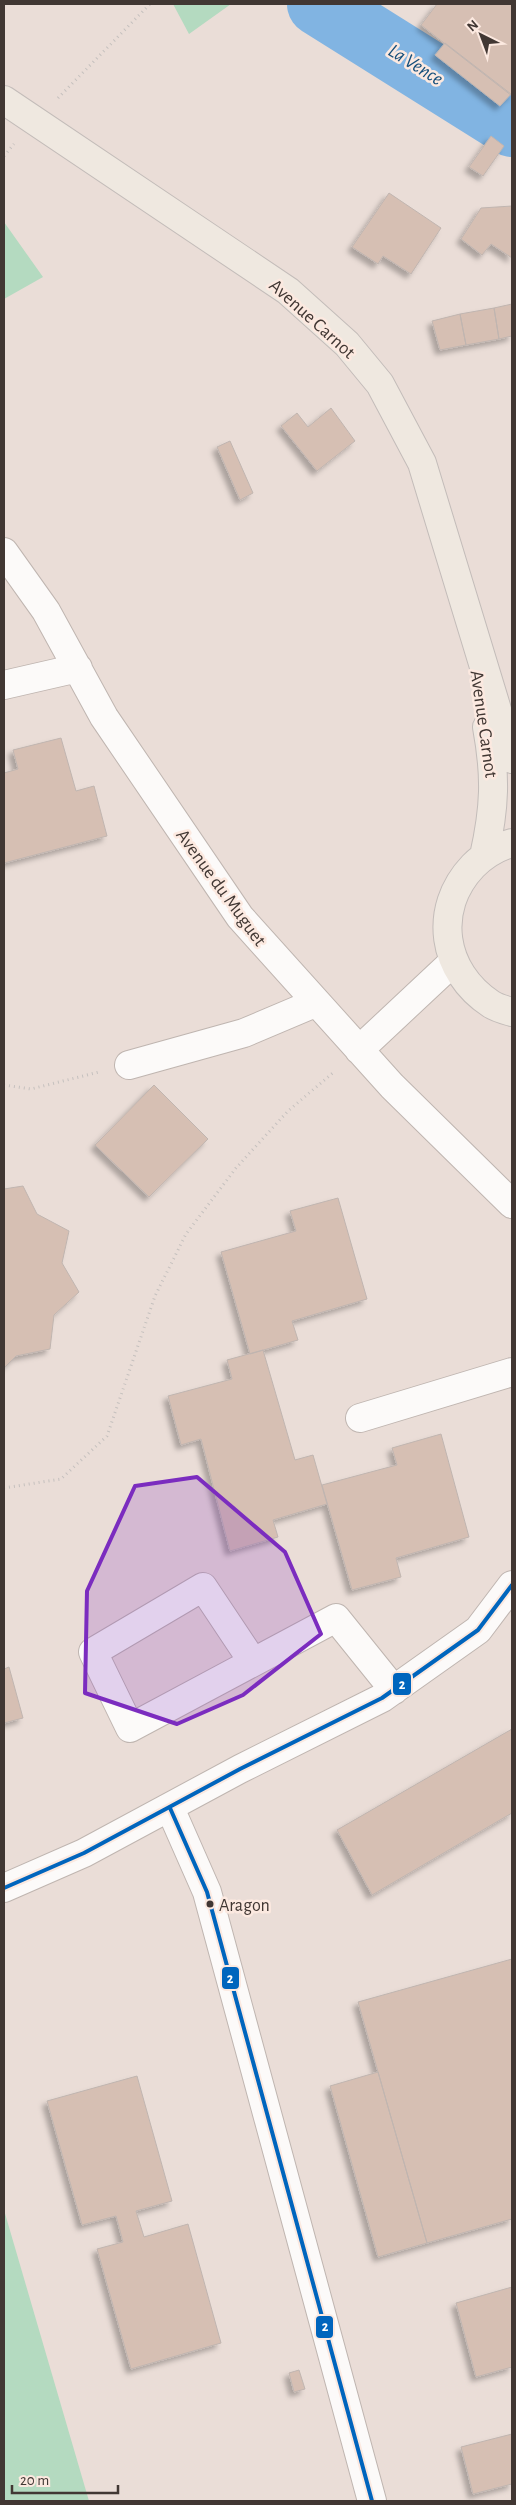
<svg xmlns="http://www.w3.org/2000/svg" width="516" height="2505" font-family="'Alegreya Sans',sans-serif">
<defs>
<filter id="shadow"><feDropShadow dx="-4.5" dy="4.5" stdDeviation="2.5" flood-color="#0004"/></filter>
</defs>
<rect width="100%" height="100%" fill="#eaddd7"/>
<!-- green -->
<path fill="#b4dac0" d="M 173,4 L 231,4 L 189,34 Z
M 4,222 L 43,277 L 4,299 Z
M 4,2210 L 89,2501 L 4,2501 Z"/>
<g fill="none" stroke-linecap="round" stroke-linejoin="round">
<!-- river -->
<path stroke="#81b4e2" stroke-width="64" d="M 319,4 L 512,125"/>
</g>
<!-- building -->
<path fill="#d6bfb3" stroke="#c0b5b0" filter="url(#shadow)" d="M 437,4 L 512,4 L 512,96 L 421,25 Z
M 445,43 L 511,94 L 500,106 L 435,55 Z
M 491,136 L 504,146 L 483,176 L 469,167 Z
M 389,193 L 441,228 L 411,274 L 383,256 L 378,264 L 352,247 Z
M 512,206 L 512,258 L 491,244 L 482,255 L 461,239 L 481,208 Z
M 512,304 L 512,336 L 499,339 L 494,308 Z
M 494,308 L 499,339 L 466,345 L 460,314 Z
M 460,314 L 466,345 L 440,350 L 432,321 Z
M 331,408 L 355,441 L 317,471 L 281,426 L 297,413 L 308,427 Z
M 230,441 L 253,493 L 240,500 L 217,447 Z
M 61,738 L 76,791 L 94,786 L 107,836 L 4,863 L 4,773 L 18,769 L 13,750 Z
M 154,1085 L 208,1139 L 149,1197 L 95,1145 Z
M 23,1186 L 37,1214 L 69,1231 L 62,1263 L 79,1292 L 54,1315 L 50,1349 L 16,1356 L 4,1368 L 4,1189 Z
M 338,1198 L 367,1299 L 292,1321 L 298,1340 L 250,1354 L 221,1252 L 296,1231 L 290,1211 Z
M 263,1350 L 295,1460 L 313,1455 L 327,1504 L 273,1520 L 278,1537 L 230,1551 L 201,1439 L 181,1445 L 168,1396 L 232,1379 L 227,1360 Z
M 441,1434 L 469,1537 L 396,1558 L 401,1577 L 352,1590 L 322,1485 L 397,1465 L 392,1448 Z
M 9,1667 L 23,1718 L 4,1723 L 4,1669 Z
M 512,1729 L 512,1813 L 372,1895 L 337,1830 Z
M 512,1959 L 512,2219 L 427,2243 L 358,2002 Z
M 378,2072 L 427,2243 L 378,2257 L 330,2086 Z
M 137,2076 L 172,2201 L 136,2211 L 144,2237 L 188,2224 L 221,2343 L 131,2369 L 97,2249 L 123,2242 L 116,2216 L 82,2225 L 47,2101 Z
M 512,2287 L 512,2367 L 476,2377 L 456,2303 Z
M 299,2370 L 305,2389 L 294,2392 L 289,2373 Z
M 512,2434 L 512,2484 L 473,2494 L 461,2447 Z"/>
<g fill="none" stroke-linecap="round" stroke-linejoin="round">
<!-- minor casing -->
<g stroke="#bfb5b0" stroke-width="30">
<path id="minor" d="M 4,552 L 46,611 L 104,717 L 240,917 L 392,1086 L 512,1204
M 4,685 L 78,668
M 359,1050 L 453,962
M 129,1065 L 244,1033 L 315,1003
M 360,1418 L 512,1372
M 253,1662 L 203,1587 L 93,1652 L 130,1728 L 336,1618 L 394,1690
M 170,1808 L 207,1892 L 372,2501
M 4,1888 L 84,1853 L 240,1769 L 382,1698 L 478,1630 L 512,1585"/>
</g>
<!-- major casing -->
<g stroke="#c3bcb9" stroke-width="30">
<path id="major" d="M 4,100 L 288,291 L 347,344 L 380,384 L 422,463 L 512,759
M 512,843 C 497,847 484,855 473,866 C 432,909 442,972 491,1004 C 497,1008 505,1010 512,1012
M 484,856 C 495,807 496,776 487,727"/>
</g>
<!-- path -->
<path stroke="#c5c0be" stroke-width="3" stroke-dasharray="1 4" stroke-linecap="butt" d="M 58,98 L 150,4
M 4,156 L 14,144
M 4,1085 L 31,1089 L 99,1072
M 4,1488 L 61,1479 L 107,1436 L 155,1296 L 186,1234 L 236,1168 L 288,1111 L 335,1071"/>
<!-- minor -->
<use href="#minor" stroke="#fcfaf9" stroke-width="28"/>
<!-- major -->
<use href="#major" stroke="#efe8e0" stroke-width="28"/>
<!-- bus-1 casing -->
<g stroke="#fce9e0" stroke-width="8">
<path id="bus-1" d="M 170,1808 L 207,1892 L 372,2501
M 4,1888 L 84,1853 L 240,1769 L 382,1698 L 478,1630 L 512,1585"/>
</g>
<!-- bus-1 -->
<use href="#bus-1" stroke="#0065bd" stroke-width="4"/>
</g>
<!-- marked area -->
<path fill="#7b2cbf" fill-opacity="0.2" stroke="#7b2cbf" stroke-width="4" stroke-linejoin="round" d="M 197,1477 L 285,1552 L 321,1634 L 243,1695 L 177,1724 L 85,1693 L 87,1591 L 135,1486 Z"/>
<!-- markers -->
<circle fill="#413733" stroke="#fce9e0" stroke-width="2" cx="210" cy="1904" r="4.5"/>
<g text-anchor="middle" stroke-width="5" stroke-linejoin="round" paint-order="stroke">
<!-- bus labels -->
<g font-size="18" fill="#413733" stroke="#fce9e0" text-anchor="start">
<text x="219" y="1911">Aragon</text>
</g>
<!-- street labels -->
<g font-size="19" fill="#413733" stroke="#fce9e0">
<text transform="translate(313 318) rotate(42)" y="7">Avenue Carnot</text>
<text transform="translate(485 724) rotate(82)" y="7">Avenue Carnot</text>
<text transform="translate(222 887) rotate(54)" y="7">Avenue du Muguet</text>
</g>
<!-- water labels -->
<g font-size="20" font-style="italic" fill="#164f7b" stroke="#fce9e0">
<text transform="translate(416 64) rotate(32)" y="7">La Vence</text>
</g>
</g>
<g stroke="#fce9e0" stroke-width="2">
<rect x="392" y="1672" width="20" height="24" rx="5" fill="#0065bd"/>
<rect x="221" y="1966" width="19" height="24" rx="5" fill="#0065bd"/>
<rect x="315" y="2315" width="19" height="24" rx="5" fill="#0065bd"/>
</g>
<g font-size="14" text-anchor="middle" font-weight="bold" fill="#fff">
<text x="402" y="1689">2</text>
<text x="230" y="1983">2</text>
<text x="325" y="2331">2</text>
</g>
<!-- border -->
<rect width="516" height="2505" fill="none" stroke="#413733" stroke-width="10"/>
<!-- north arrow -->
<g transform="translate(481 35) rotate(318)" stroke="#fce9e0" stroke-width="4" paint-order="stroke">
<path d="M0-4L9 19L0 12L-9 19Z" fill="#413733"/>
<text y="-8" font-size="14" font-weight="bold" text-anchor="middle" fill="#413733">N</text>
</g>
<!-- scale -->
<path d="M12 2485v8h106v-8" fill="none" stroke="#413733" stroke-width="2.5"/>
<text x="20" y="2485" font-size="15" fill="#413733" stroke="#fce9e0" stroke-width="4" paint-order="stroke">20 m</text>
</svg>
